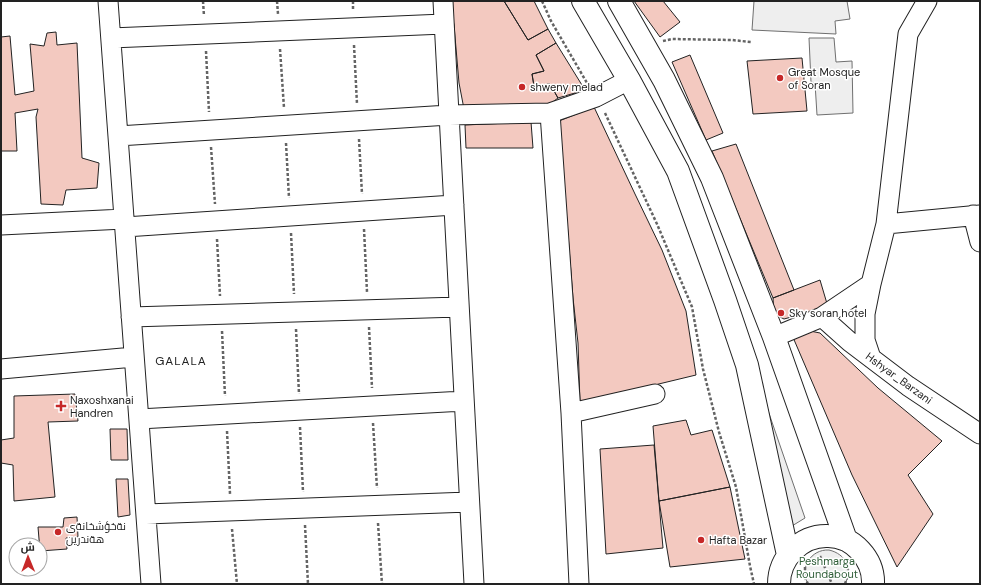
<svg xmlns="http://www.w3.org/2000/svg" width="981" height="585" font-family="'DM Sans',Cairo,sans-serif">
<rect width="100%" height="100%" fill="#fff"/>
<!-- green -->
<path fill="#eee" stroke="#6f6f6f" d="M 754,1 L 847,1 L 850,19 L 835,21 L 836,34 L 752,30 Z
M 809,38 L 834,38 L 836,62 L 852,61 L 853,113 L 817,115 L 815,83 L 811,82 Z
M 763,396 L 805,518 L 787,529 Z
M 829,550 C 846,554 853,569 845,584 L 808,584 C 799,568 811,549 829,550 Z"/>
<!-- building -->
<path fill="#f3c9c0" stroke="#222" d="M 449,1 L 504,1 L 528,40 L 548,29 L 556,43 L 536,55 L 544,71 L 532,74 L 534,86 L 550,84 L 558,98 L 546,107 L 464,109 L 459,83 L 454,25 Z
M 504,1 L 534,1 L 548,29 L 528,40 Z
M 634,1 L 663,1 L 680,22 L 660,37 Z
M 56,32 L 57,45 L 77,43 L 82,158 L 99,163 L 97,188 L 66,190 L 63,205 L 41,204 L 36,117 L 38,109 L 15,113 L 17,151 L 1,151 L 1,37 L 10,36 L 15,95 L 34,91 L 30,44 L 44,46 L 47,33 Z
M 556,43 L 585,90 L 558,98 L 550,84 L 534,86 L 532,74 L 544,71 L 536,55 Z
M 690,55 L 723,133 L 706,140 L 672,62 Z
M 802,58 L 807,111 L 753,114 L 747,61 Z
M 594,107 L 635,194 L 662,250 L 686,311 L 696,375 L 580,403 L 578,343 L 573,298 L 559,121 Z
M 531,122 L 533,148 L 466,148 L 465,125 Z
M 736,144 L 794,290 L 773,298 L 712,151 Z
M 820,280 L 828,307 L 784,319 L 774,314 L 773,298 Z
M 805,330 L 820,333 L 878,388 L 942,441 L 908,475 L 933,514 L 897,567 L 852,475 L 792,335 Z
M 75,394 L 78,421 L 48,422 L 55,497 L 14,501 L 13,465 L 1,463 L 1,440 L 14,438 L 14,396 Z
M 686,420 L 691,435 L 712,430 L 730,487 L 659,501 L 653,426 Z
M 110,429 L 127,429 L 128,460 L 111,460 Z
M 654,445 L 663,548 L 606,554 L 600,449 Z
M 116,479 L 128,479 L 130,515 L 118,517 Z
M 730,487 L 745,559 L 670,567 L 659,501 Z
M 77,517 L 78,537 L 66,538 L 67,549 L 40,551 L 38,527 L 63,527 L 64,518 Z"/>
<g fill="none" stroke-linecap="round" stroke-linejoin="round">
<!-- minor casing -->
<g stroke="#222" stroke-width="21">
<path id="minor" d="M 108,1 L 151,584
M 443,1 L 474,584
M 111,38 L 444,24
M 550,113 L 596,97 L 629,80
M 118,136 L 449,115 L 550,113 L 571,413 L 579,584
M 973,215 L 980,242
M 886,224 L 980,215
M 1,225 L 124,219
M 125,227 L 454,205
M 871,284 L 865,314 L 865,340 L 871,358
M 131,317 L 459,307
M 822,317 L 850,342 L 908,386 L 980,434
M 774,337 L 822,317 L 871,284 L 886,224 L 908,34 L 927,1
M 1,369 L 134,357
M 571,413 L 655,394
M 139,419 L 464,401
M 146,514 L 469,502"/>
</g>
<!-- highway casing -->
<g stroke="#222" stroke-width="24">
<path id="highway" d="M 583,1 L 629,80 L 678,171 L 725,300 L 747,365 L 788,555
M 619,1 L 664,80 L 712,178 L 774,337 L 846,540
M 779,584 C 779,558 801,535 828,536 C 853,536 874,559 873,584"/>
</g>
<!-- path -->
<path stroke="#646464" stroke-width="2.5" stroke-dasharray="3 2" stroke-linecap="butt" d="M 203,1 L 204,16
M 277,1 L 278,14
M 353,1 L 353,10
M 542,1 L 551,21 L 587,83
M 663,41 L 672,39 L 732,40 L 751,42
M 354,45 L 357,104
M 280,49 L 284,108
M 206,51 L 209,112
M 605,113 L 657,224 L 692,307 L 703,369 L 719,432 L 736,487 L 750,566 L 754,584
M 359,139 L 362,194
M 286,143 L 289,198
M 211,147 L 215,204
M 364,229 L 367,292
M 291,233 L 294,294
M 217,239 L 220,296
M 369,327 L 372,388
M 296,329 L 299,394
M 222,331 L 225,396
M 373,423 L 377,488
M 300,427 L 303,492
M 227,431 L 230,494
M 378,523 L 382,584
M 305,525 L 308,584
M 232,529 L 237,584
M 820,556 L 832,584
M 805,567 L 805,578 L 808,584
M 845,584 L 848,575 L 848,569"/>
<!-- minor -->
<use href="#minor" stroke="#fff" stroke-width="19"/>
<!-- highway -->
<use href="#highway" stroke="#fff" stroke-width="22"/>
</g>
<!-- markers -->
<g fill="#c62828" stroke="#fff" stroke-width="1.5">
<circle cx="780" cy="78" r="4"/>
<circle cx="522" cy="87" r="4"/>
<circle cx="781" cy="313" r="4"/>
<path d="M59 400h4v4h4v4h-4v4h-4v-4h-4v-4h4z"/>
<circle cx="58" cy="532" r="4"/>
<circle cx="701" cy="540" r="4"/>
</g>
<g text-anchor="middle" stroke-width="3" stroke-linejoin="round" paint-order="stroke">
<!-- poi labels -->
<g font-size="11" fill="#222" stroke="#fff" text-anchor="start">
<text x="788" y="76">Great Mosque<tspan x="788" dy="13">of Soran</tspan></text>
<text x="530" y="91">shweny melad</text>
<text x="789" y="317">Sky soran hotel</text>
<text x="70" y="404">Naxoshxanai<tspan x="70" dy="13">Handren</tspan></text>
<text x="66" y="530">نةخؤشخانةى<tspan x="66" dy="13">هةندرين</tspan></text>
<text x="709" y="544">Hafta Bazar</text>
</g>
<!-- street labels -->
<g font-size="11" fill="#222" stroke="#fff">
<text transform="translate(899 378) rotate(36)" y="4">Hshyar_Barzani</text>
</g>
<!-- park labels -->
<g font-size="11" fill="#2f5e38" stroke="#fff">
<text x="827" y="565">Peshmarga<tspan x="827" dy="13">Roundabout</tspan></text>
</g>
<!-- neighbourhood labels -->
<g font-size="12" letter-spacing="1" fill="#222" stroke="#fff">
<text x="181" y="365">GALALA</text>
</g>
</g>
<!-- border -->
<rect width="981" height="585" fill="none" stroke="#222222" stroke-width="4"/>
<!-- north arrow -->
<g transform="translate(28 557) rotate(359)"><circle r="19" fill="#ffffff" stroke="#a7a7a7"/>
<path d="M0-3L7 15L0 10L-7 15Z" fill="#c62828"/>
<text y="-6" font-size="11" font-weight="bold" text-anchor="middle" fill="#222222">ش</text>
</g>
</svg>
